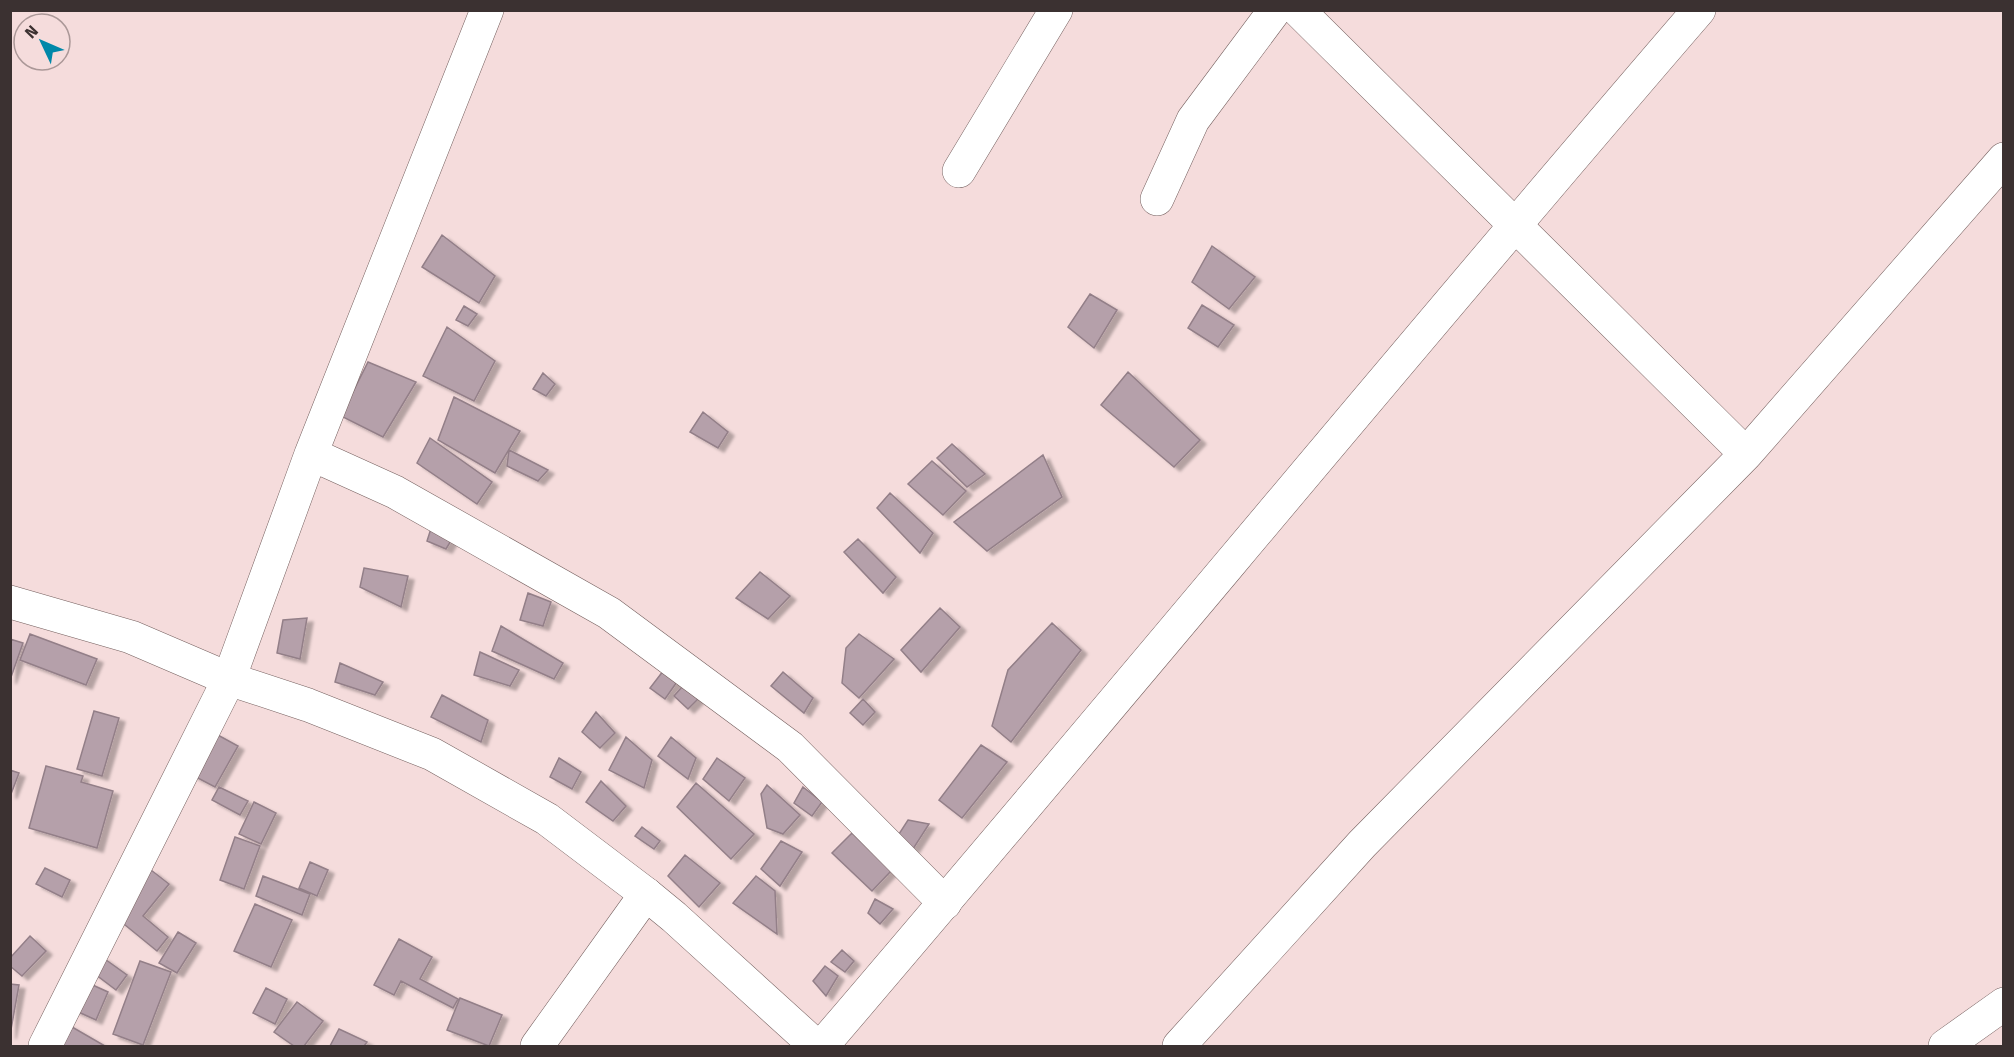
<svg xmlns="http://www.w3.org/2000/svg" width="2014" height="1057" font-family="'Fira Sans',sans-serif">
<defs>
<filter id="shadow"><feDropShadow dx="6" dy="4" stdDeviation="1.5" flood-color="#0004"/></filter>
</defs>
<rect width="100%" height="100%" fill="#f5dcdc"/>
<!-- building -->
<path fill="#b5a0aa" stroke="#937f88" stroke-width="1.5" filter="url(#shadow)" d="M 442,235 L 495,276 L 479,303 L 422,267 Z
M 1212,246 L 1255,277 L 1229,309 L 1192,282 Z
M 1090,294 L 1117,310 L 1094,348 L 1068,327 Z
M 1202,305 L 1234,325 L 1218,347 L 1188,328 Z
M 464,306 L 477,314 L 468,326 L 456,320 Z
M 447,327 L 495,361 L 474,401 L 423,376 Z
M 368,362 L 416,382 L 383,437 L 341,416 Z
M 1128,372 L 1200,440 L 1174,467 L 1101,405 Z
M 543,373 L 555,384 L 546,396 L 533,389 Z
M 454,397 L 520,431 L 495,473 L 438,440 Z
M 703,412 L 728,432 L 718,448 L 690,432 Z
M 430,438 L 492,482 L 477,504 L 417,463 Z
M 952,444 L 985,474 L 967,487 L 937,458 Z
M 509,450 L 548,470 L 538,481 L 507,466 Z
M 1043,455 L 1062,497 L 987,551 L 954,522 Z
M 932,461 L 966,491 L 943,515 L 908,484 Z
M 890,493 L 933,533 L 920,553 L 877,508 Z
M 433,522 L 455,534 L 446,549 L 427,541 Z
M 858,539 L 896,577 L 883,593 L 844,552 Z
M 364,568 L 408,576 L 401,607 L 360,587 Z
M 760,572 L 790,596 L 768,619 L 736,598 Z
M 528,593 L 551,602 L 543,626 L 520,620 Z
M 940,608 L 960,627 L 921,672 L 901,650 Z
M 307,618 L 300,659 L 277,653 L 283,620 Z
M 1052,623 L 1081,650 L 1011,742 L 992,726 L 1008,670 Z
M 501,626 L 563,663 L 554,679 L 492,651 Z
M 30,634 L 97,659 L 86,685 L 20,660 Z
M 859,634 L 894,659 L 859,698 L 842,683 L 846,648 Z
M 10,639 L 23,643 L 10,680 Z
M 480,652 L 519,670 L 510,686 L 474,675 Z
M 340,663 L 383,682 L 375,695 L 335,682 Z
M 667,666 L 679,679 L 665,699 L 650,688 Z
M 783,672 L 813,698 L 804,713 L 771,686 Z
M 688,680 L 703,694 L 688,709 L 674,696 Z
M 442,695 L 488,720 L 481,742 L 431,717 Z
M 863,699 L 875,712 L 863,725 L 850,713 Z
M 94,711 L 119,718 L 102,776 L 77,769 Z
M 596,712 L 615,733 L 600,748 L 582,732 Z
M 216,734 L 238,746 L 215,787 L 192,775 Z
M 626,737 L 652,760 L 644,788 L 609,770 Z
M 671,737 L 696,758 L 688,779 L 658,756 Z
M 981,745 L 1007,762 L 962,818 L 939,800 Z
M 559,758 L 581,772 L 572,789 L 550,777 Z
M 717,758 L 745,778 L 729,801 L 703,779 Z
M 46,766 L 83,776 L 81,782 L 113,791 L 97,848 L 29,828 Z
M 10,770 L 19,773 L 11,794 L 10,794 Z
M 601,781 L 626,806 L 613,821 L 586,802 Z
M 696,783 L 754,834 L 731,859 L 677,807 Z
M 767,785 L 800,815 L 783,834 L 767,828 L 761,794 Z
M 219,787 L 248,801 L 240,815 L 212,800 Z
M 803,787 L 822,802 L 812,816 L 794,803 Z
M 254,802 L 276,813 L 261,844 L 239,834 Z
M 908,820 L 929,824 L 913,849 L 897,837 Z
M 642,827 L 660,841 L 654,849 L 635,836 Z
M 852,833 L 891,871 L 872,891 L 832,853 Z
M 235,837 L 260,846 L 244,889 L 220,880 Z
M 781,841 L 802,852 L 780,886 L 761,869 Z
M 685,855 L 720,883 L 699,907 L 668,876 Z
M 310,862 L 328,870 L 317,896 L 299,888 Z
M 45,868 L 70,880 L 62,897 L 36,884 Z
M 151,870 L 169,884 L 143,916 L 168,937 L 157,951 L 114,916 Z
M 263,876 L 310,894 L 302,915 L 256,896 Z
M 756,876 L 775,891 L 777,934 L 733,903 Z
M 875,899 L 893,909 L 880,924 L 868,913 Z
M 255,904 L 292,920 L 271,967 L 234,951 Z
M 178,932 L 196,943 L 177,973 L 159,963 Z
M 30,936 L 46,951 L 22,976 L 10,966 L 10,958 Z
M 399,939 L 432,957 L 420,979 L 458,999 L 453,1008 L 401,981 L 394,995 L 374,985 Z
M 842,950 L 854,961 L 845,972 L 831,962 Z
M 102,957 L 127,975 L 116,990 L 91,971 Z
M 140,961 L 171,972 L 143,1045 L 113,1034 Z
M 825,966 L 838,976 L 826,996 L 813,981 Z
M 86,982 L 108,992 L 96,1020 L 74,1010 Z
M 10,984 L 19,985 L 10,1035 Z
M 266,988 L 287,999 L 275,1024 L 253,1013 Z
M 460,998 L 502,1015 L 489,1046 L 447,1030 Z
M 297,1002 L 323,1021 L 304,1046 L 294,1046 L 274,1032 Z
M 53,1016 L 105,1046 L 46,1046 Z
M 339,1029 L 367,1042 L 364,1046 L 330,1046 Z"/>
<g fill="none" stroke-linecap="round" stroke-linejoin="round">
<!-- minor casing -->
<g stroke="#75605f" stroke-width="34">
<path id="minor" d="M 1298,10 L 1746,454
M 959,171 L 1056,10
M 1157,199 L 1193,120 L 1275,10
M 311,454 L 487,10
M 45,1046 L 229,679 L 311,454 L 395,492 L 609,613 L 790,747 L 945,903
M 537,1046 L 646,894
M 1179,1046 L 1362,844 L 1746,454 L 2004,159
M 1945,1046 L 2004,1004"/>
</g>
<!-- tertiary casing -->
<g stroke="#75605f" stroke-width="34">
<path id="tertiary" d="M 10,602 L 131,637 L 229,679 L 308,705 L 432,754 L 547,819 L 646,894 L 674,917 L 816,1046
M 822,1046 C 1116,703 1403,353 1699,10"/>
</g>
<!-- minor -->
<use href="#minor" stroke="#fff" stroke-width="33"/>
<!-- tertiary -->
<use href="#tertiary" stroke="#fff" stroke-width="33"/>
</g>
<!-- border -->
<rect width="2014" height="1057" fill="none" stroke="#3b3131" stroke-width="24"/>
<!-- north arrow -->
<g transform="translate(42 42) rotate(314)"><circle r="28" fill="#f5dcdc" stroke="#ab9898" stroke-width="1.5"/>
<path d="M0-4.5L10 22L0 15L-10 22Z" fill="#0088a9"/>
<text y="-9" font-size="16" font-weight="bold" text-anchor="middle" fill="#3b3131">N</text>
</g>
</svg>
